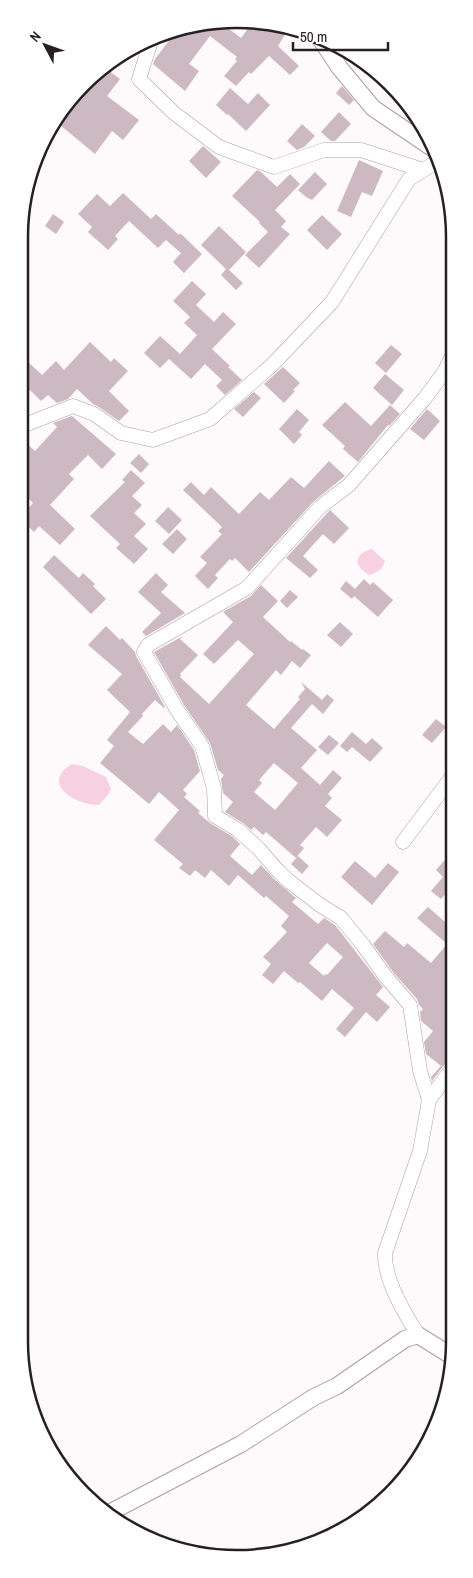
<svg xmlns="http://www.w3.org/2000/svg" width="473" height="1578" font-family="'Archivo Narrow',sans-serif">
<rect width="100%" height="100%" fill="#fefafb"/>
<!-- water -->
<path fill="#f7d1e2" d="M 372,549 L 385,561 C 383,569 377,573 369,575 L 361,569 L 357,562 C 359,553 365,551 372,549 Z
M 72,764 L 83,766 L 106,777 L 111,789 L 107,796 L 99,805 C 74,805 40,783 72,764 Z"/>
<!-- building -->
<path fill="#ccb9c1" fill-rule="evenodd" d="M 194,23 L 221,23 L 241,38 L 252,23 L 262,23 L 270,29 L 273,25 L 286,33 L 278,46 L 299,66 L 290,75 L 269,56 L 251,74 L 249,72 L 236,86 L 224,76 L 237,61 L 235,59 L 237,57 L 210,36 L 189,64 L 199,71 L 185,91 L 153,64 L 155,59 L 171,38 L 167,34 L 181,28 L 186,33 Z
M 104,67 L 120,79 L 107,96 L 139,120 L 123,140 L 112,131 L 95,154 L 60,125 L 87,91 L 83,88 Z
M 342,86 L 354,100 L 349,105 L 336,93 Z
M 230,88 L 248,104 L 258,93 L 270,105 L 246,131 L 228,114 L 227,115 L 216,105 Z
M 339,112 L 351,124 L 335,141 L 331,141 L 321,132 Z
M 302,124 L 315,136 L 304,147 L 297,150 L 287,141 Z
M 203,146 L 221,162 L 206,178 L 189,161 Z
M 359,160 L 383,171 L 372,196 L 362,192 L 351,217 L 337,211 Z
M 257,170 L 261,172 L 277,187 L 290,174 L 300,184 L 275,210 L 286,221 L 281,227 L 290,234 L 259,268 L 245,255 L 268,232 L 259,223 L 260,222 L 232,196 Z
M 315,172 L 327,184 L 312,200 L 306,197 L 298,190 Z
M 123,193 L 151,219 L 156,214 L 179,235 L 180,233 L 202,254 L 184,273 L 173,262 L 181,253 L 166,240 L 158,248 L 129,221 L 115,236 L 118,239 L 108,250 L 88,232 L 92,227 L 78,214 L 97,194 L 110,206 Z
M 53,214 L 64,222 L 56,234 L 45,226 Z
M 322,215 L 342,234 L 327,250 L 307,230 Z
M 219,226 L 246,252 L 229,270 L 243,283 L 236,290 L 221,275 L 226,269 L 201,245 Z
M 192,281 L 206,294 L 196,305 L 214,322 L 223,312 L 236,324 L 212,349 L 230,366 L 228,367 L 242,380 L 225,395 L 216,386 L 222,380 L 205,364 L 191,379 L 169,359 L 160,368 L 144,353 L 160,336 L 180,354 L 197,335 L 184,323 L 190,317 L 173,301 Z
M 90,342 L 111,362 L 114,358 L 128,371 L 109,391 L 129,411 L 119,421 L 99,407 L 93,404 L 77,389 L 68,399 L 57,403 L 48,395 L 41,401 L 30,390 L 22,398 L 22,356 L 42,375 L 56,361 L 64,370 Z
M 391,345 L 402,354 L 386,373 L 375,363 Z
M 283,367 L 300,383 L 293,390 L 295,391 L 284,403 L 264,384 Z
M 385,374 L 404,390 L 392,405 L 373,388 Z
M 254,392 L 261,398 L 243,417 L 234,409 Z
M 345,402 L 371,426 L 390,405 L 400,414 L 389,426 L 388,425 L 358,462 L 343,449 L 345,446 L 322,425 Z
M 297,409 L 309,420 L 299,432 L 302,435 L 294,444 L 279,429 Z
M 427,409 L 440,421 L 424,440 L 410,429 Z
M 72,416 L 116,454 L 102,469 L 88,455 L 69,474 L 74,479 L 50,505 L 75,529 L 60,545 L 39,526 L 34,532 L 22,521 L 22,515 L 33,503 L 22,492 L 22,439 L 35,451 L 57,427 L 53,423 Z
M 139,454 L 149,464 L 141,473 L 130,463 Z
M 329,461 L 345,476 L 314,501 L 249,572 L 235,558 L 232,561 L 230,559 L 215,575 L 218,578 L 208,589 L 195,576 L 207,563 L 200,557 L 222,534 L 218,531 L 222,527 L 183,490 L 191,482 L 204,495 L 211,487 L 239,514 L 260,492 L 269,500 L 291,477 L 304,488 Z
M 131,470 L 145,483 L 132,496 L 142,505 L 134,513 L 146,524 L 134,536 L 148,549 L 134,564 L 116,548 L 120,544 L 90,516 L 125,482 L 122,480 Z
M 168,507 L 182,520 L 169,534 L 155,521 Z
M 330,510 L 349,528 L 334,544 L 323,534 L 303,556 L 318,570 L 310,578 L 286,558 Z
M 177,529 L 187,539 L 173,554 L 162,544 Z
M 54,555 L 79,578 L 83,573 L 95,584 L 93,586 L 106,599 L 91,614 L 43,567 Z
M 156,573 L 168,585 L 161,592 L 185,613 L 146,636 L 142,632 L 161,613 L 138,592 Z
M 364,579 L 370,585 L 373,582 L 393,600 L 378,617 L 354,596 L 352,599 L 340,589 L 346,581 L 355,589 Z
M 261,585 L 278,601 L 263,617 L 290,642 L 291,641 L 302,650 L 303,649 L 311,655 L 300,668 L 292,661 L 281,675 L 276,670 L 246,705 L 274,729 L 300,699 L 298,697 L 305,689 L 301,682 L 322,700 L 327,694 L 334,700 L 323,714 L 312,704 L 291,728 L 317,750 L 301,768 L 320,785 L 333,770 L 342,778 L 328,794 L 332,798 L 325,806 L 342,820 L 327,837 L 316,827 L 300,845 L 304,848 L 296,858 L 266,832 L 263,835 L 254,827 L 251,830 L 243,823 L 225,812 L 233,802 L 223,793 L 221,779 L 224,775 L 218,770 L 210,743 L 184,705 L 154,652 L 183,636 L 180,639 L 198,655 L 180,674 L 181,675 L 180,677 L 209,704 L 254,654 L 238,640 L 214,664 L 203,654 L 233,622 L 223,612 L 251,596 ZM 274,763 L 298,783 L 275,810 L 254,792 L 262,783 L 259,780 Z
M 290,590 L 298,597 L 287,608 L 280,601 Z
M 340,622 L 353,634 L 341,647 L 327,635 Z
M 106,626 L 120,640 L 122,638 L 135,652 L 136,656 L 165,707 L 164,708 L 155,700 L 142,714 L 143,716 L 128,732 L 143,744 L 163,724 L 171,732 L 177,725 L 194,750 L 200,771 L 183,790 L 187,794 L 184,797 L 200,811 L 198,813 L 210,823 L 233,837 L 240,844 L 230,856 L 252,875 L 261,865 L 273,878 L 296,898 L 292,902 L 318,924 L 324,918 L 335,925 L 383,987 L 376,995 L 390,1007 L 377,1022 L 366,1012 L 345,1037 L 336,1029 L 354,1008 L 332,989 L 322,1001 L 300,982 L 298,983 L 284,971 L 273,984 L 262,975 L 271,964 L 263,957 L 287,932 L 281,926 L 289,916 L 266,896 L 264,898 L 238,875 L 229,886 L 211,870 L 205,878 L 195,870 L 190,876 L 179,868 L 183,864 L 154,840 L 179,810 L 159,792 L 149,804 L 100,763 L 114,746 L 107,740 L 130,712 L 107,690 L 122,674 L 88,645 ZM 327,943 L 343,957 L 327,975 L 325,974 L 324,976 L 309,963 Z
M 436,719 L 446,727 L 432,743 L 422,735 Z
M 352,732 L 366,744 L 372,738 L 383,748 L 370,762 L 352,747 L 347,752 L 340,746 Z
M 329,735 L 339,743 L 328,755 L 318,747 Z
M 451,853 L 451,888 L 441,899 L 431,891 L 443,877 L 436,870 Z
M 298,856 L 309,866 L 302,874 L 291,864 Z
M 355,861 L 375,878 L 388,863 L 399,872 L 372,905 L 341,877 Z
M 428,907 L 451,927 L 451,1061 L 444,1065 L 432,1081 L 431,1077 L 441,1066 L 426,1054 L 424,1042 L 433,1031 L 421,1021 L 420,1012 L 423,1009 L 419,1005 L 417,999 L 393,972 L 373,944 L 385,931 L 404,947 L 407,943 L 431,963 L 447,944 L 417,918 Z"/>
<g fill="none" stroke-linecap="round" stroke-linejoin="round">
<!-- minor casing -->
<g stroke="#af9ca4" stroke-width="15">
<path id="minor" d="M 151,41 L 139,79 L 174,113 L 219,147 L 274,167 L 324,150 L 361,150 L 423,170
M 22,426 L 73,406 L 94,414 L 121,433 L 153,440 L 210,419 L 273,364 L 332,302 L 409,179 L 438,161
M 403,842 L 451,778
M 429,1100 L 420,1071 L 410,1005 L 386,977 L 363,945 L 341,918 L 320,905 L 290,882 L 279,872 L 258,848 L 238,830 L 215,816 L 214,788 L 202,746 L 177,710 L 144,652 L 148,645 L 247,588 L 320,507 L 349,485 L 425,398 L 445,371 L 452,356
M 418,1335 C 404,1312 384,1280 385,1253 L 420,1151 L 429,1100 L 451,1070"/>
</g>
<!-- tertiary casing -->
<g stroke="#af9ca4" stroke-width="18">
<path id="tertiary" d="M 320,38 L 339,67 L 373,108 L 435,150
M 109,1513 L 241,1444 L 314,1397 L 337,1386 L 405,1339 L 418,1335 L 450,1355"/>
</g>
<!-- minor -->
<use href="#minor" stroke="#fff" stroke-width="14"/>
<!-- tertiary -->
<use href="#tertiary" stroke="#fff" stroke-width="16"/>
</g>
<!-- crop -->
<path d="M0 0H473V1578H0ZM237 28H237A209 209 0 0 1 446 237V1341A209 209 0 0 1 237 1550H237A209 209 0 0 1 28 1341V237A209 209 0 0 1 237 28Z" fill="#fff" fill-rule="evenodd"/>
<path fill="none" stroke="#272023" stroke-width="2.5" d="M237 28H237A209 209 0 0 1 446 237V1341A209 209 0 0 1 237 1550H237A209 209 0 0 1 28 1341V237A209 209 0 0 1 237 28Z"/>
<!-- north arrow -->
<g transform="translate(45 45) rotate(311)" stroke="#ffffff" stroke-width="4" paint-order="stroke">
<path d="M0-4L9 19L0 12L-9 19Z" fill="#272023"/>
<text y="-8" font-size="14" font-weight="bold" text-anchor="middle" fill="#272023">N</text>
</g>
<!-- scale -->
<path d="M293 42v8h95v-8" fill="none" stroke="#272023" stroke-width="2.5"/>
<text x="300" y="42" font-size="15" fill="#272023" stroke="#ffffff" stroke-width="4" paint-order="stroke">50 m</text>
</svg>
